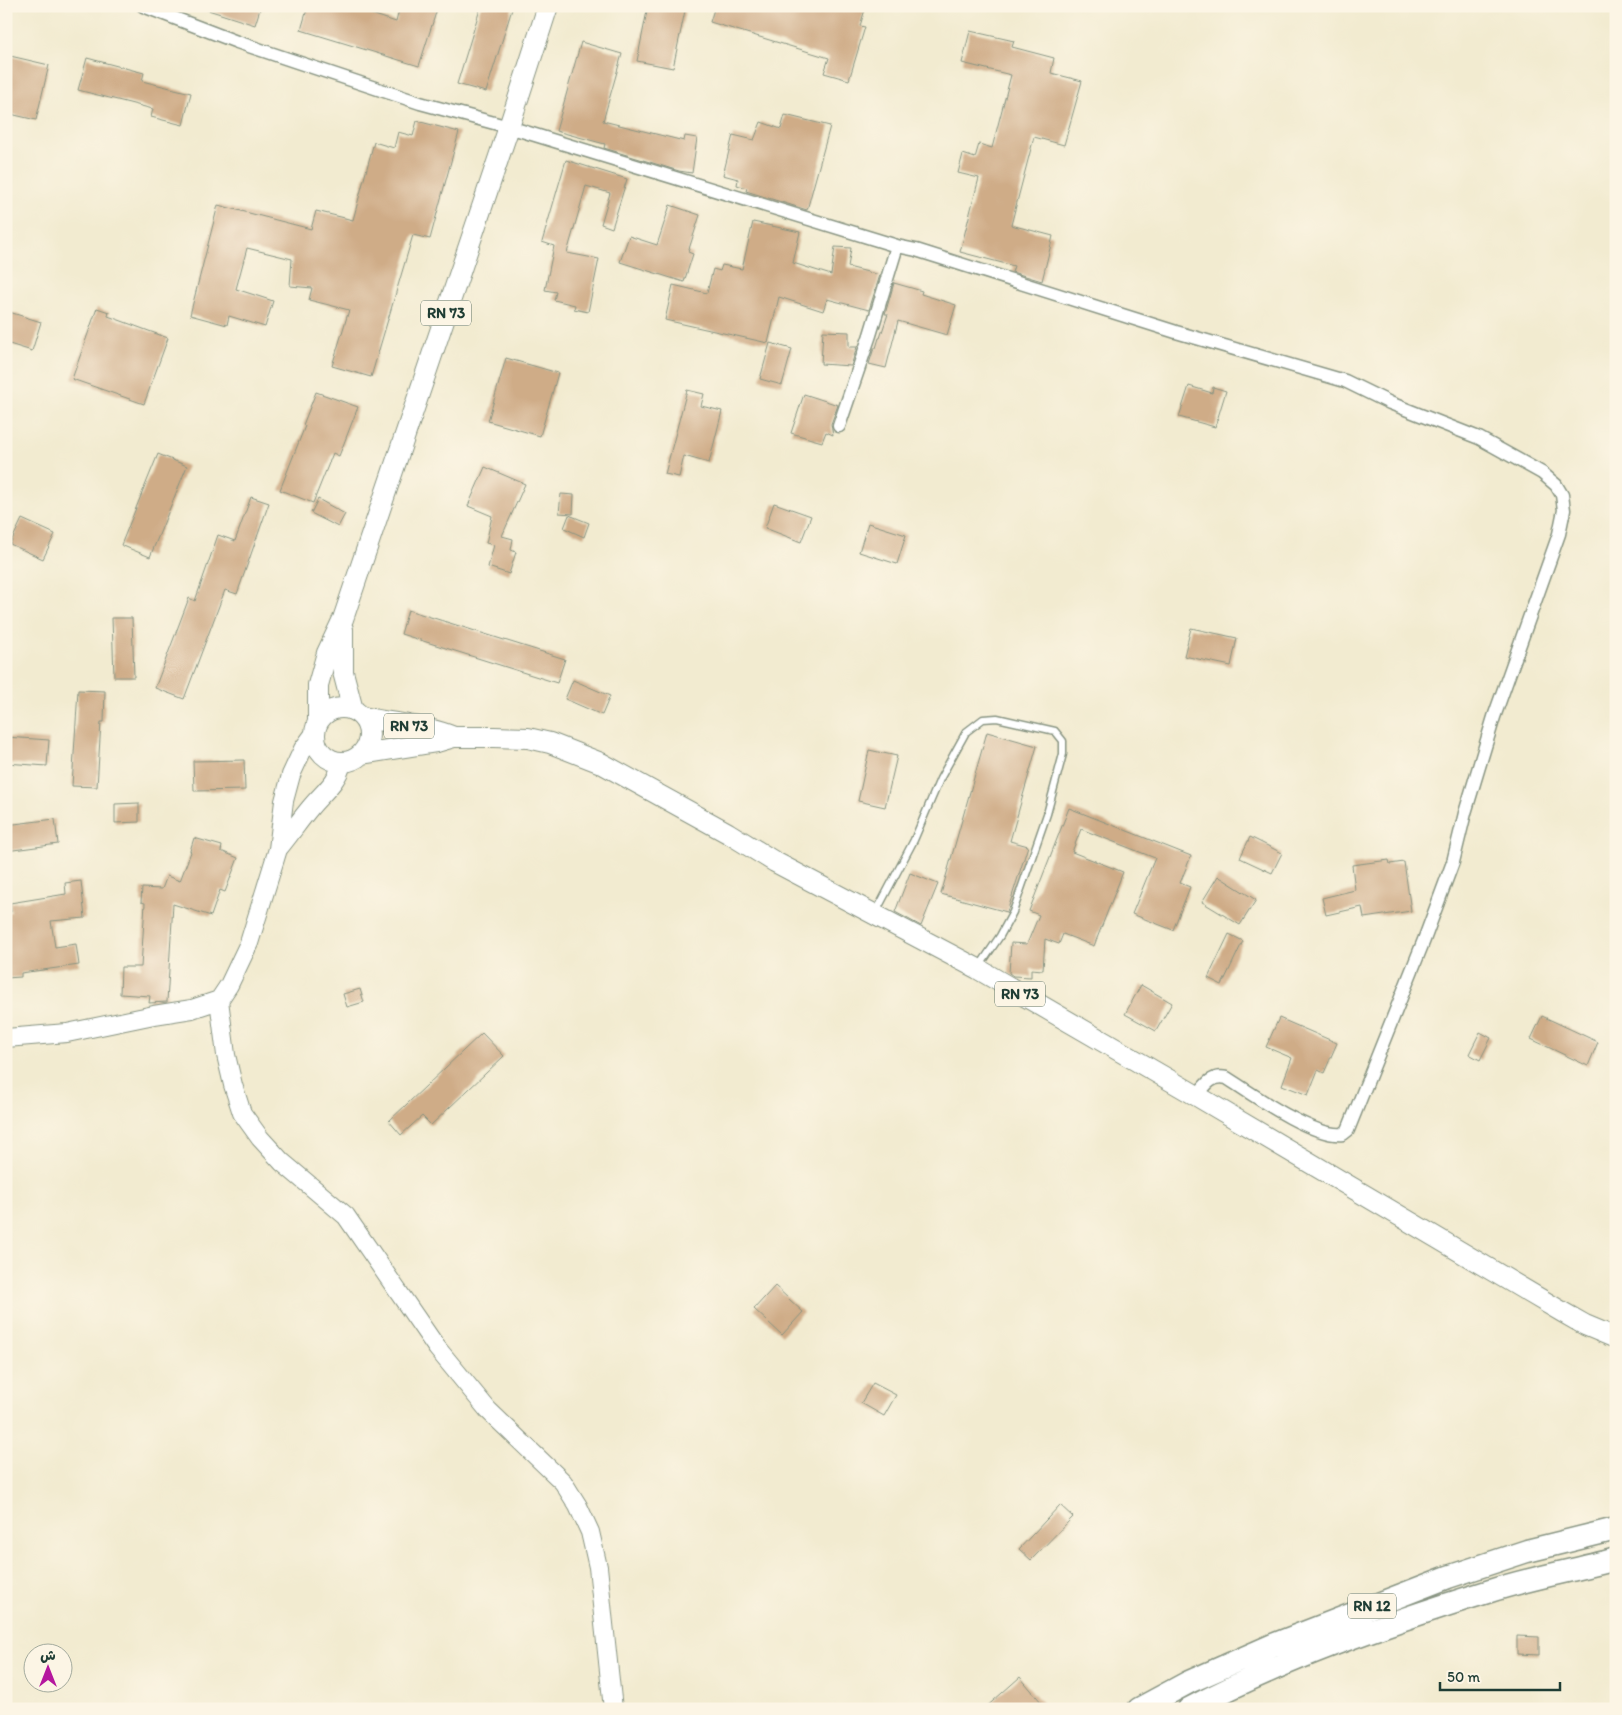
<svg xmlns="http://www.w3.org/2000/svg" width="1622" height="1715" font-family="Itim,'Playpen Sans Arabic',sans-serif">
<rect width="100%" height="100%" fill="#fcf5e5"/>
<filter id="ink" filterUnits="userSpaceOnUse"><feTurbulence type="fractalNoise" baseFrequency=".02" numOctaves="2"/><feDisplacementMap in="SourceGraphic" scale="10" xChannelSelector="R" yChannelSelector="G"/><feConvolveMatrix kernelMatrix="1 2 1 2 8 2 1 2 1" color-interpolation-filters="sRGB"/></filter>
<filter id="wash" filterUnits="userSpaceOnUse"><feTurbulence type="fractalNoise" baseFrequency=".0096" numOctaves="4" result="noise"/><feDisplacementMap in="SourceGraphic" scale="20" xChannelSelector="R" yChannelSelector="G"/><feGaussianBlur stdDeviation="1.12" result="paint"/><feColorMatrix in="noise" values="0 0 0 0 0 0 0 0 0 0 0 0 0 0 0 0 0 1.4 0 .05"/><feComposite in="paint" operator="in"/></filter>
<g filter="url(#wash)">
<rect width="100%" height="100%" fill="#f2ebd0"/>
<g id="blocks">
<!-- building -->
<path fill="#cfac87" d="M 205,6 L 261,6 L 255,25 L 205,9 Z
M 308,6 L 347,6 L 396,22 L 400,6 L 438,6 L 419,66 L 301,30 Z
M 481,6 L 513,6 L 486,92 L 457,84 Z
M 648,6 L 686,6 L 673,68 L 637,61 Z
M 715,6 L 866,6 L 860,26 L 865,27 L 849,80 L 824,73 L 829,58 L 710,22 Z
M 970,31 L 1014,41 L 1012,47 L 1054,58 L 1051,73 L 1082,81 L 1064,145 L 1034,137 L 1011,225 L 1053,236 L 1042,281 L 1012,272 L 1014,266 L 960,252 L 979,178 L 958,173 L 963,154 L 975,158 L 979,144 L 992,148 L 1011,75 L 962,63 Z
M 581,42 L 622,54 L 603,121 L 684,141 L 685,136 L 697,138 L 692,173 L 679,171 L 604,148 L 605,144 L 556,131 Z
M 6,55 L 49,65 L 36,120 L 6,113 Z
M 87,58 L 144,73 L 142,81 L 191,93 L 183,125 L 151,117 L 153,109 L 78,90 Z
M 785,115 L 830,126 L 807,210 L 746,191 L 747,188 L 737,185 L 738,179 L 723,175 L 733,135 L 754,140 L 761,122 L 781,129 Z
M 417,121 L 459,132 L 430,239 L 413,235 L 371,377 L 332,366 L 349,310 L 309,300 L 312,288 L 290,286 L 292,259 L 247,248 L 236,289 L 273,301 L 265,327 L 229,316 L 227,325 L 190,315 L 218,205 L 311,229 L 316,211 L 353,220 L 374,142 L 394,148 L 398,132 L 413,136 Z
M 566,160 L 627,179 L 612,228 L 601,224 L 610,193 L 586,186 L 567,253 L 599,259 L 588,312 L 574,309 L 575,305 L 554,300 L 556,292 L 545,290 L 554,246 L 542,242 Z
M 670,205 L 700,215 L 688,252 L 693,254 L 684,282 L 620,262 L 629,236 L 657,245 Z
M 753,222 L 800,232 L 793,263 L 831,275 L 835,247 L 851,248 L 848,267 L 880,275 L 869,310 L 827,299 L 823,311 L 779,297 L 768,343 L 665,320 L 673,285 L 707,293 L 713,269 L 720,271 L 722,265 L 742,269 Z
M 894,283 L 922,291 L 921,294 L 956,305 L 947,335 L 898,321 L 886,368 L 869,364 L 874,348 L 876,348 L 879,338 L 880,338 L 888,314 L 885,314 Z
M 97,308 L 109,312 L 108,316 L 168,338 L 144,404 L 72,379 Z
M 6,311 L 41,322 L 32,351 L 6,343 Z
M 823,331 L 849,332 L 849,347 L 857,347 L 851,366 L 821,364 Z
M 770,343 L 792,349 L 782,385 L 760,379 Z
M 506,358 L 558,373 L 540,436 L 488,421 Z
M 1189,386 L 1212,393 L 1213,387 L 1226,391 L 1215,427 L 1179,417 Z
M 687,390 L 704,394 L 701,406 L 722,411 L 709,463 L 684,456 L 679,477 L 665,474 Z
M 316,392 L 358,407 L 339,456 L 333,453 L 313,503 L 280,490 L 305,426 L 303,425 Z
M 804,394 L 838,405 L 831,424 L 833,435 L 826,432 L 822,442 L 791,433 Z
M 158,454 L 187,466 L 150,557 L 121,545 Z
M 485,467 L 525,484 L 502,536 L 513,539 L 511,550 L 516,552 L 509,574 L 488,567 L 494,545 L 486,543 L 492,516 L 468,506 Z
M 561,494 L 574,495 L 573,514 L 559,513 Z
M 251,497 L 269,503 L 237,594 L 225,590 L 184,699 L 155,688 L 189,598 L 195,601 L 218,535 L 235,541 Z
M 318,499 L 345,514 L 338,527 L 311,513 Z
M 774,503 L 811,516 L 801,542 L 765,528 Z
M 569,515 L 589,523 L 584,537 L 564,528 Z
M 22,519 L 55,534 L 43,559 L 10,544 Z
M 868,523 L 906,535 L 897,564 L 859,552 Z
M 408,610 L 565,659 L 557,683 L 401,634 Z
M 112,618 L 132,618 L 134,677 L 114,677 Z
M 1191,628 L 1237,638 L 1231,666 L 1184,656 Z
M 573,680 L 610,696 L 602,715 L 565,699 Z
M 78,690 L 105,691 L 104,722 L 101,722 L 97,787 L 72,786 Z
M 987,732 L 1037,746 L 1010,841 L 1028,846 L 1007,912 L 941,894 Z
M 6,737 L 49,740 L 47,766 L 6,763 Z
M 869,750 L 897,756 L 885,807 L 858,801 Z
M 244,760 L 245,790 L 194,791 L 193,761 Z
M 139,803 L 139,822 L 115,823 L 115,804 Z
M 1069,808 L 1191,856 L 1180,883 L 1190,887 L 1173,930 L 1132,914 L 1155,858 L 1081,829 L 1072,852 L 1123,872 L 1094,946 L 1063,934 L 1059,944 L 1045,939 L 1043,970 L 1031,969 L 1031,977 L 1013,976 L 1009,973 L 1011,943 L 1027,944 L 1039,915 L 1029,911 Z
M 55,819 L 58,844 L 6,851 L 6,825 Z
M 1250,837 L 1282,853 L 1272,873 L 1240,858 Z
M 194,838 L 222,846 L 221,851 L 238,858 L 225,892 L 220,890 L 211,916 L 173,904 L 167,1002 L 149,1003 L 150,996 L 120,994 L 121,967 L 141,967 L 145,903 L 141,902 L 142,888 L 162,889 L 167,876 L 180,881 L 191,852 L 190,851 Z
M 1389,860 L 1390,864 L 1404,862 L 1411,911 L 1364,918 L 1362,907 L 1326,915 L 1322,898 L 1355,890 L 1352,865 Z
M 910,873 L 938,884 L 921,926 L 895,912 Z
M 1218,876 L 1256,900 L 1240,925 L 1202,902 Z
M 81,881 L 85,918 L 51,921 L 55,947 L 76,944 L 79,965 L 21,973 L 21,977 L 6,978 L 6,913 L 11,912 L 10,903 L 66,894 L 65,883 Z
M 1229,934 L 1243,941 L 1222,985 L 1208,978 Z
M 1141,985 L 1172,1003 L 1156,1031 L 1125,1014 Z
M 360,989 L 364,1002 L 347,1007 L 343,994 Z
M 1542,1016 L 1598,1042 L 1588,1066 L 1531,1039 Z
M 1279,1018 L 1337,1043 L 1324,1073 L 1318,1070 L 1308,1095 L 1282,1085 L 1292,1058 L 1266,1047 Z
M 1480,1032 L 1491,1038 L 1480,1060 L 1469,1054 Z
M 482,1033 L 504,1056 L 431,1125 L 422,1116 L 401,1135 L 389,1121 Z
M 775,1286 L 803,1312 L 782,1335 L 754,1309 Z
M 873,1383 L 896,1395 L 884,1416 L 861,1403 Z
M 1060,1505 L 1073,1517 L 1031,1560 L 1019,1549 Z
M 1517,1636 L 1539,1637 L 1539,1655 L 1517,1654 Z
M 1020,1677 L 1047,1709 L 984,1709 Z"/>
</g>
</g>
<g filter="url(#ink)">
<use href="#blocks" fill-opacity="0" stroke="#889482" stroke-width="1"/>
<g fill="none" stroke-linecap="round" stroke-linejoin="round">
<!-- lane casing -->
<g stroke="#889482" stroke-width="9">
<path id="lane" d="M 876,912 L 914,840 L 940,779 L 966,732 L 983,719 L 997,718 L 1055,731 L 1063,741 L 1063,754 L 1047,814 L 1013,912 L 1000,936 L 979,967"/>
</g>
<!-- street casing -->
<g stroke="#889482" stroke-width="15">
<path id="street" d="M 143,6 L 237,42 L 420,103 L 509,127 L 897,246 L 916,250 L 1176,332 L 1345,381 L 1390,403 L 1479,438 L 1542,473 L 1556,485 L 1562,495 L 1564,510 L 1559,534 L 1494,717 L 1465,813 L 1453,862 L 1424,940 L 1348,1130 L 1343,1134 C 1314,1138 1253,1095 1227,1078 C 1212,1074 1205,1085 1197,1096
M 839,426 L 870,335 L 897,246"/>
</g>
<!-- secondary casing -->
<g stroke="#889482" stroke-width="20">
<path id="secondary" d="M 278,849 C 289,836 299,821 310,808 C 322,793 338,782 342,763
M 219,1000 L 226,1055 L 233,1085 L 242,1113 L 260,1138 L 282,1162 L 346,1216 L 437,1348 L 488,1410 L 563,1482 L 578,1506 L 590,1532 L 598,1567 L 613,1709
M 6,1038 L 67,1033 L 154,1015 L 192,1009 L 219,1000 L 229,985 L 249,943 L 278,849 L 284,801 L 291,775 L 303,749 L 314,734"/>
</g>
<!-- primary casing -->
<g stroke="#889482" stroke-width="22">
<path id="primary" d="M 343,629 L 343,672 L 353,710
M315 735a27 27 0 1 1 54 0a27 27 0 1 1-54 0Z
M 363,717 C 393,724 425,725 454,737
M 318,721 L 318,685 L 327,653 L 343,619 L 509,127 L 548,6
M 362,754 L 437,742 L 454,737 L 494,737 L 528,738 L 550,743 L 601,763 L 728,833 L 775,862 L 978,969 L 1197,1096 L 1564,1313 L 1585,1325 L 1616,1338"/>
</g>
<!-- highway casing -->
<g stroke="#889482" stroke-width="25">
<path id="highway" d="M 1139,1709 L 1189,1682 L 1273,1645 L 1448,1577 L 1527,1551 L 1616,1529
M 1189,1709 C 1284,1659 1384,1624 1487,1592 C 1529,1578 1573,1571 1616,1559"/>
</g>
<!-- lane -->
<use href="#lane" stroke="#fff" stroke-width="6"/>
<!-- street -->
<use href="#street" stroke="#fff" stroke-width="12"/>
<!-- secondary -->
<use href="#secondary" stroke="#fff" stroke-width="18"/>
<!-- primary -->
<use href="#primary" stroke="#fff" stroke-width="20"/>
<!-- highway -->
<use href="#highway" stroke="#fff" stroke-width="22"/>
</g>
</g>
<g text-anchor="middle" stroke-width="4" stroke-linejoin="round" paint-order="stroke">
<!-- shield labels -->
<g fill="#fcf5e5" stroke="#617469" stroke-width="1">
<rect x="421" y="300.5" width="50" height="25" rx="4"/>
<rect x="384" y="713.5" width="50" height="25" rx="4"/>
<rect x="995" y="981.5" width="50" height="25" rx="4"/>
<rect x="1348" y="1593.5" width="48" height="25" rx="4"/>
</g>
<g font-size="15" font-weight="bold" fill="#1f3d34">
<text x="446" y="318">RN 73</text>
<text x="409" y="731">RN 73</text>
<text x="1020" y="999">RN 73</text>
<text x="1372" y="1611">RN 12</text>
</g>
</g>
<!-- margin -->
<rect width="1622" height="1715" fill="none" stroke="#fcf5e5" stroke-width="25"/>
<!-- north arrow -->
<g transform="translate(48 1668)"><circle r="24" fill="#fcf5e5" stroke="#a4ab9e"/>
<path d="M0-4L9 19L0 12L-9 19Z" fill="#b5179e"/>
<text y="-8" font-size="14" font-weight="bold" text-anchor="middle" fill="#1f3d34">ش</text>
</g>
<!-- scale -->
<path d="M1440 1682v8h120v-8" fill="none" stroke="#1f3d34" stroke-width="2.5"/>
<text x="1447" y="1682" font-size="15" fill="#1f3d34" stroke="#fcf5e5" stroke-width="4" paint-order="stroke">50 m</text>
</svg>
